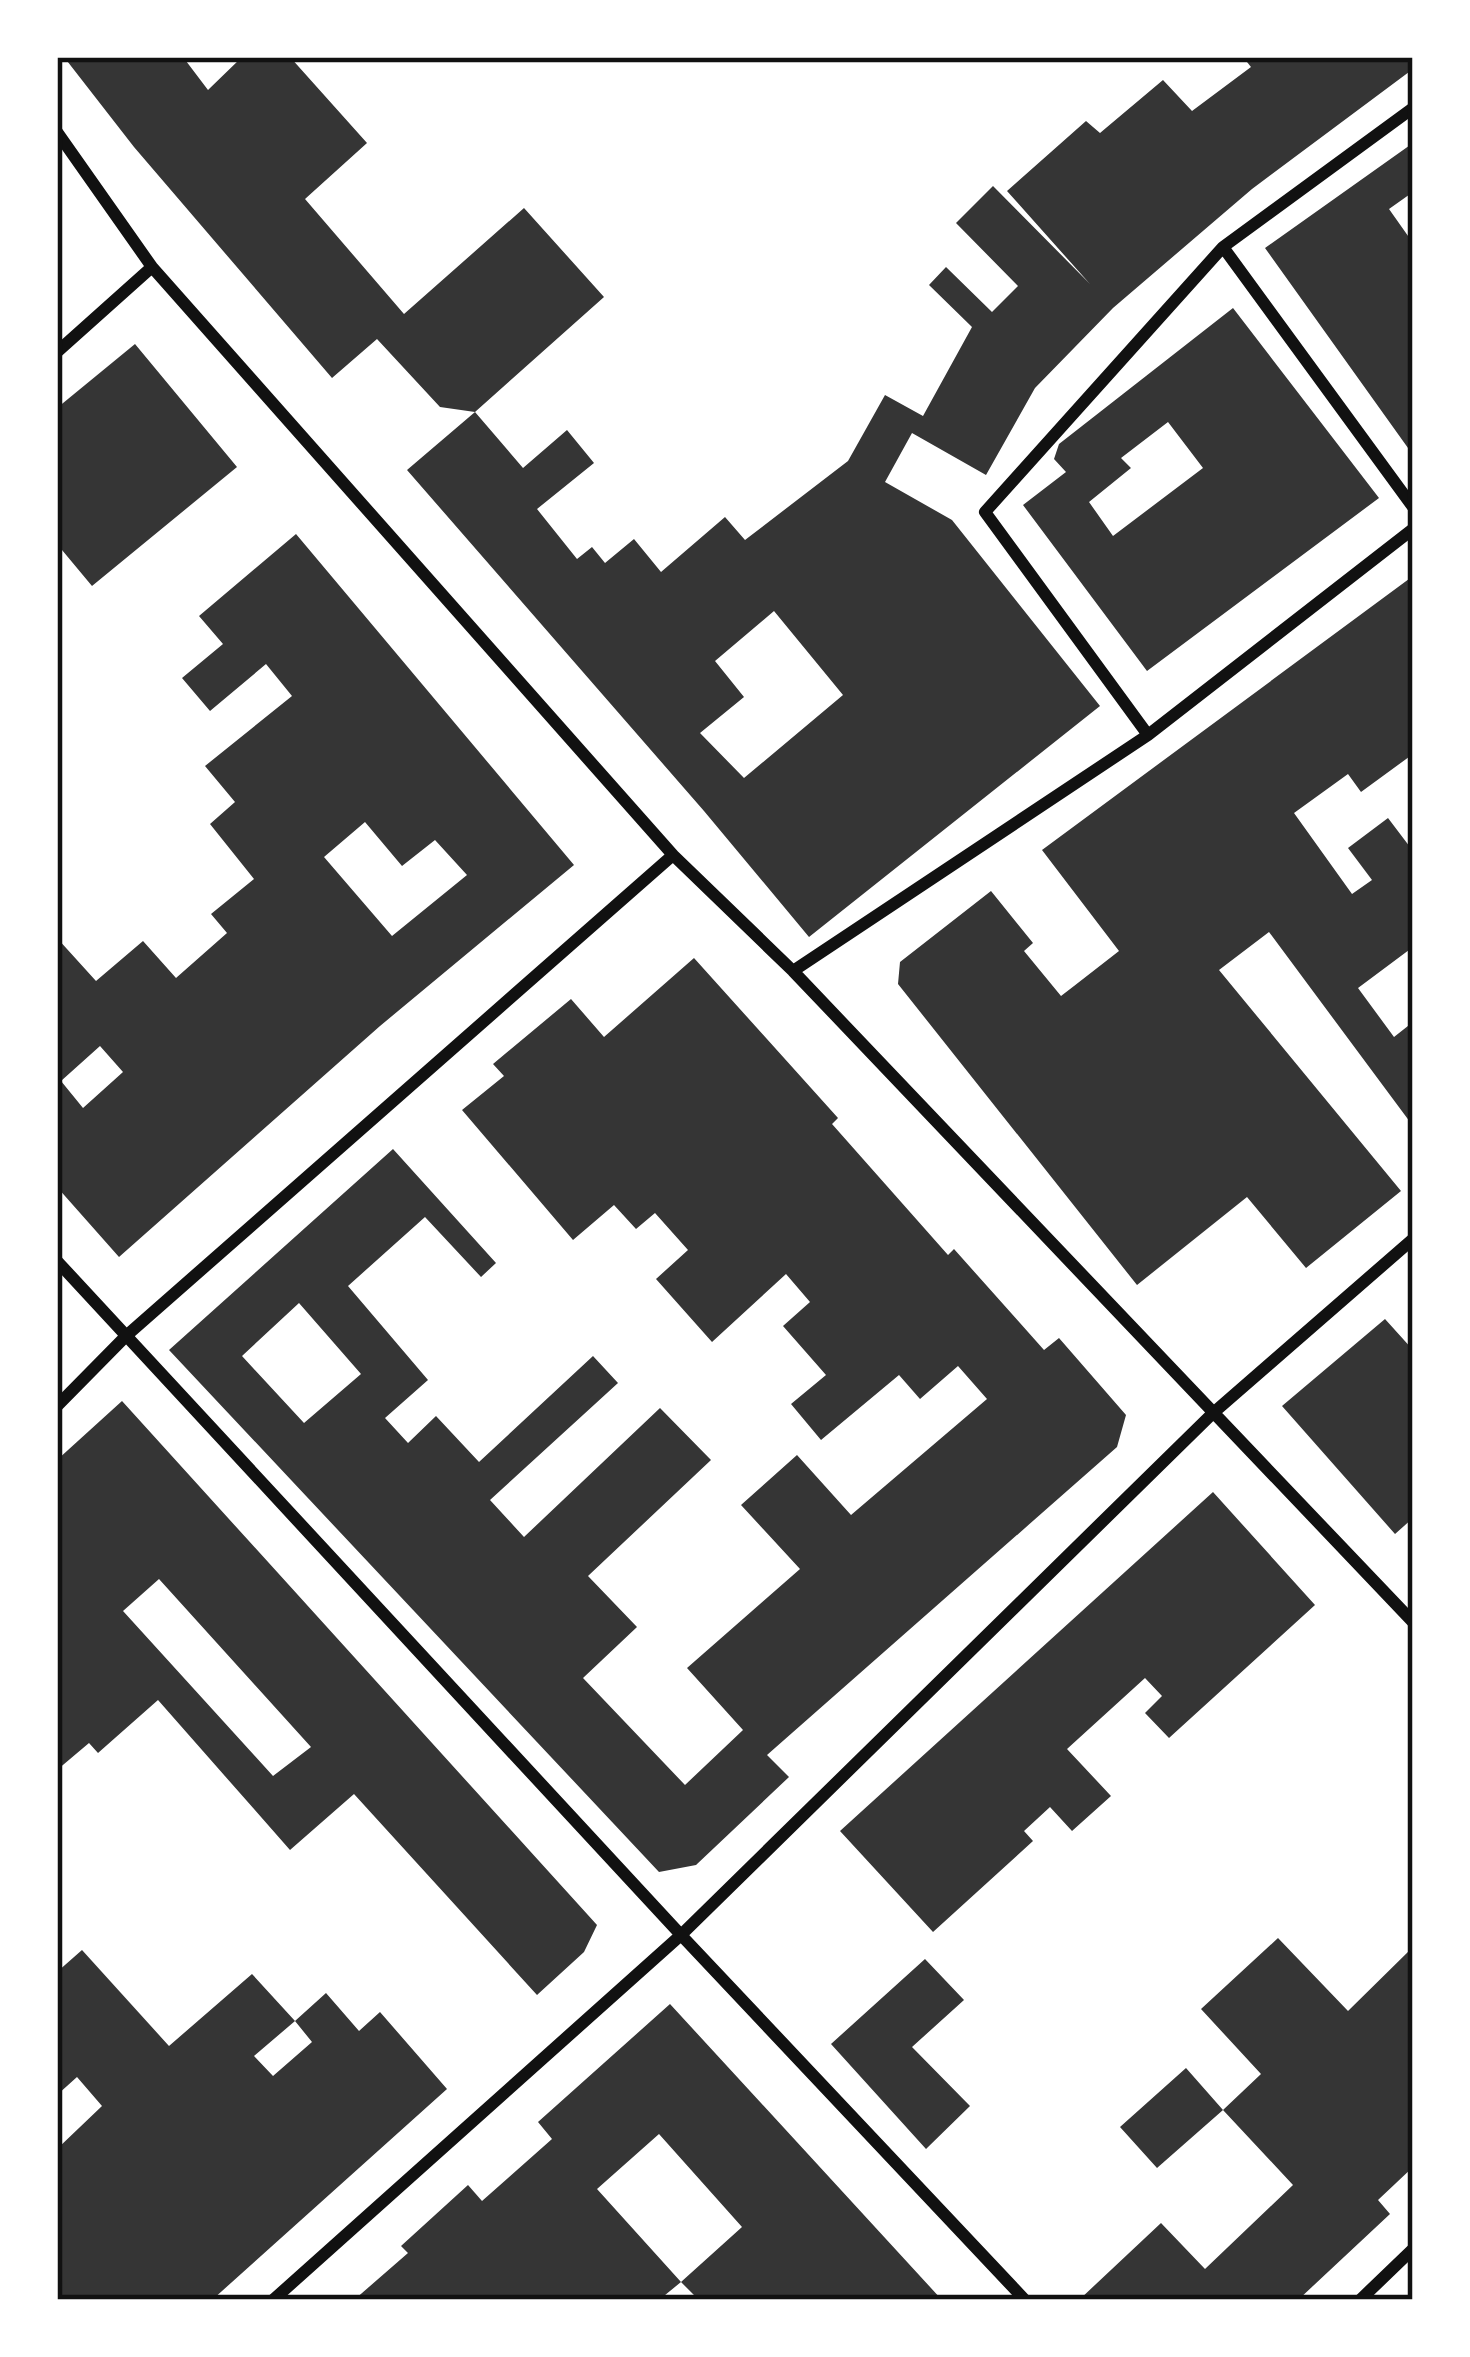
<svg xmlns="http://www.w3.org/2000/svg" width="1470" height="2357" font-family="'Alegreya Sans',sans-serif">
<rect width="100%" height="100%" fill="#fff"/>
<!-- building -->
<path fill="#353535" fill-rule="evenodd" d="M 64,57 L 183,57 L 208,90 L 242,57 L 290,57 L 367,143 L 305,199 L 404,314 L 524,208 L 604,297 L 475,412 L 440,407 L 377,339 L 332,378 L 134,147 Z
M 1243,57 L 1413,57 L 1413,69 L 1252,189 L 1113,308 L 1035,388 L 986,475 L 912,433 L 885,482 L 952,520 L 1100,706 L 809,937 L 704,811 L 407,470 L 475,412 L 523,468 L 567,430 L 594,463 L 537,509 L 577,559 L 592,547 L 605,563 L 634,539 L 661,572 L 725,517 L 745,540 L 848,461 L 885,395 L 923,416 L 972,327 L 929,285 L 946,267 L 992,312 L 1018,286 L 956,223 L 993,186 L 1090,284 L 1007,191 L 1086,121 L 1100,133 L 1163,80 L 1192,111 L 1251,67 ZM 774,611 L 843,695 L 744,778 L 700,733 L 744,697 L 715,661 Z
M 1413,143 L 1413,192 L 1389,209 L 1413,243 L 1410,273 L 1413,455 L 1265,248 Z
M 1233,308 L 1379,498 L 1147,671 L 1023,505 L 1066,472 L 1054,459 L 1059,444 ZM 1168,422 L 1203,468 L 1113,536 L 1089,502 L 1131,468 L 1121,458 Z
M 135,344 L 237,467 L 92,586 L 57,544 L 57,408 Z
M 296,534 L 574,865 L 380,1026 L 119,1257 L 57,1187 L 57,938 L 96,981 L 143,941 L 176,978 L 227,933 L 211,914 L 254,879 L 210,824 L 235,802 L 205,766 L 292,696 L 266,664 L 210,711 L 182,678 L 223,644 L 199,616 ZM 365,822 L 402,866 L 435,840 L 467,875 L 392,936 L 324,857 ZM 100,1046 L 123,1072 L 83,1108 L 61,1081 Z
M 1413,576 L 1413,754 L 1361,792 L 1348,774 L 1294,813 L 1352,894 L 1372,880 L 1348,848 L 1388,818 L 1413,851 L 1413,947 L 1358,988 L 1394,1037 L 1413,1022 L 1413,1126 L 1269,932 L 1219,970 L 1401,1191 L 1306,1268 L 1247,1197 L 1137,1285 L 898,984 L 900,962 L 991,891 L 1033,943 L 1024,951 L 1061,996 L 1074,986 L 1119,951 L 1042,850 Z
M 694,958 L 838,1118 L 832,1124 L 948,1255 L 954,1249 L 1044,1350 L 1059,1338 L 1126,1415 L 1117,1447 L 767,1755 L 789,1777 L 696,1865 L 659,1872 L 169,1350 L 393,1149 L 496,1263 L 481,1277 L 425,1217 L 348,1286 L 428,1380 L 385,1418 L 408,1443 L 436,1416 L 479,1462 L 593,1356 L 618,1383 L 490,1500 L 524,1537 L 660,1408 L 711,1460 L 588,1576 L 637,1627 L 583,1678 L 685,1785 L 743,1730 L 687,1668 L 800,1569 L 741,1505 L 797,1455 L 851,1515 L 987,1399 L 958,1366 L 920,1399 L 899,1375 L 821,1440 L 791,1404 L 826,1375 L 783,1326 L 810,1302 L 786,1274 L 712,1342 L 656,1279 L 688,1250 L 655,1213 L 636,1229 L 614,1205 L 573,1240 L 462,1110 L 504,1076 L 493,1064 L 571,999 L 604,1037 ZM 299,1303 L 361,1374 L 304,1423 L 242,1356 Z
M 1385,1319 L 1413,1350 L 1413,1518 L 1395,1534 L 1282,1406 Z
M 122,1401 L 597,1925 L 584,1952 L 537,1995 L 354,1794 L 290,1850 L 158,1700 L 98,1753 L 89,1743 L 57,1770 L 57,1460 ZM 159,1579 L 311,1747 L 273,1776 L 123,1611 Z
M 1213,1492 L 1315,1605 L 1169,1738 L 1145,1713 L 1162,1696 L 1145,1678 L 1067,1749 L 1111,1796 L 1072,1831 L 1050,1807 L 1024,1831 L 1033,1841 L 933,1932 L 840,1831 Z
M 1278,1938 L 1348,2011 L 1413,1947 L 1413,2167 L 1378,2200 L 1390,2214 L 1298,2300 L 1079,2300 L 1161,2223 L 1205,2269 L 1293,2185 L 1223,2110 L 1261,2074 L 1201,2009 Z
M 82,1950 L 169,2046 L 252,1974 L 295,2021 L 254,2056 L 273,2076 L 312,2042 L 295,2021 L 326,1993 L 359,2031 L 380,2012 L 447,2089 L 212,2300 L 57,2300 L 57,2149 L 102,2106 L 77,2077 L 57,2095 L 57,1972 Z
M 925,1959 L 964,2000 L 912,2047 L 970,2106 L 926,2149 L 831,2044 Z
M 670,2004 L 942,2300 L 699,2300 L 681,2282 L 659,2300 L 354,2300 L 408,2253 L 401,2246 L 468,2185 L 482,2201 L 552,2139 L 538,2122 ZM 659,2134 L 742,2227 L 681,2282 L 597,2189 Z
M 1186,2068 L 1223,2110 L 1157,2168 L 1120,2127 Z"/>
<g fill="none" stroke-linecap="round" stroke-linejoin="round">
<!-- minor -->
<path stroke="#111" stroke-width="12" d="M 57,132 L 152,267 L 673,855 L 793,971 L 1413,1622
M 1223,247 L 1413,507
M 57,352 L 152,267
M 1148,735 L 985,512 L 1223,247 L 1413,108
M 793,971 L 1148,735 L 1413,529
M 57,1261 L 681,1935 L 1025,2300
M 57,1406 L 126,1336 L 673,855
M 273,2300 L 681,1935 L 1212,1414 L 1413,1239
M 1360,2300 L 1413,2249"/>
</g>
<!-- border -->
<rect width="1470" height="2357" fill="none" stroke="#ffffff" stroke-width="120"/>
<rect x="60" y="60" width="1350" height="2237" fill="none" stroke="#111" stroke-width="4.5"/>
</svg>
